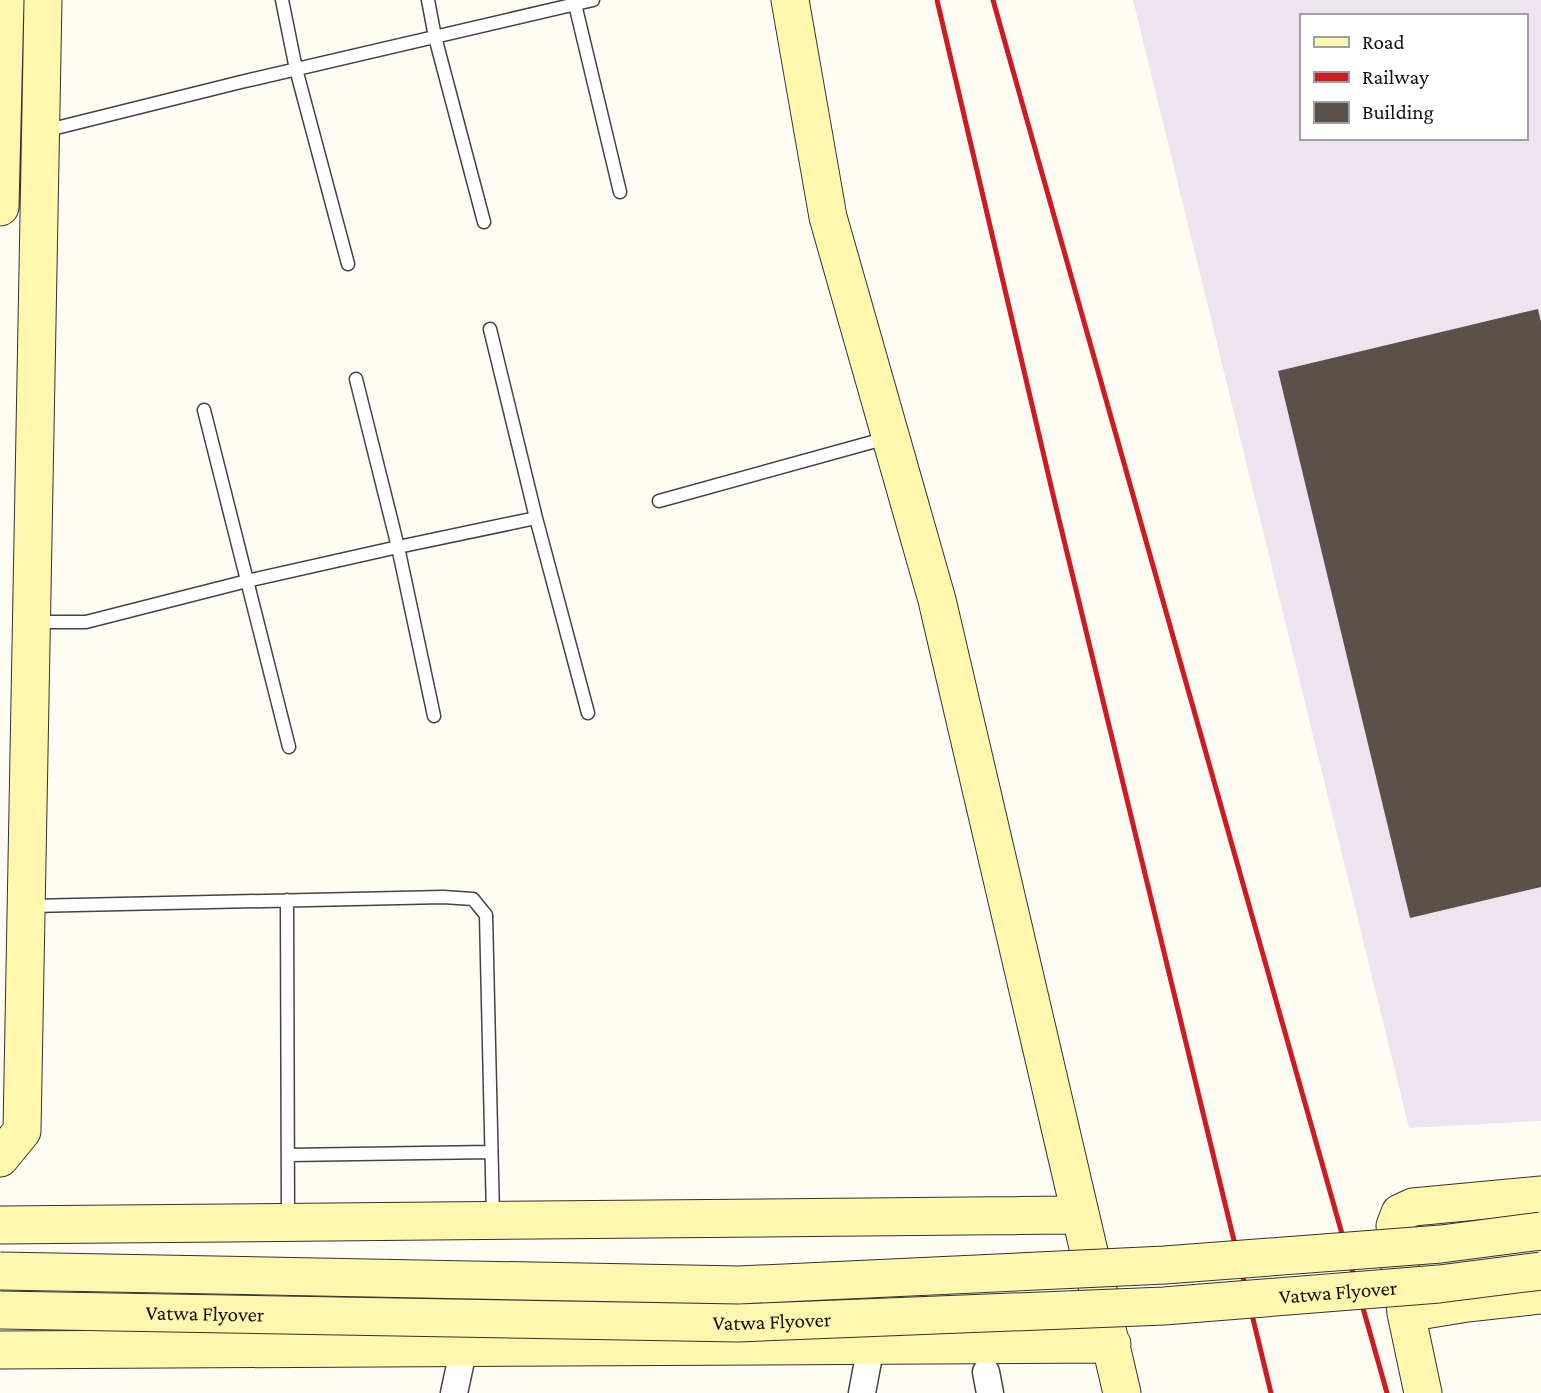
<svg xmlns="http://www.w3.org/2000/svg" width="1541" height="1393" font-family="'Crimson Pro',serif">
<rect width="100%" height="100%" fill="#fffdf3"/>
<!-- industrial -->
<path fill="#eee4ef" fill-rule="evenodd" d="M 1133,0 L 1541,0 L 1541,1121 L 1409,1128 ZM 1301,16 L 1525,16 L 1525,138 L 1301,138 Z"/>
<!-- building -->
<path fill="#5a514b" d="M 1538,309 L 1541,322 L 1541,887 L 1410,918 L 1278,371 Z"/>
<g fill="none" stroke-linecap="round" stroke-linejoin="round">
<!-- lane casing -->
<g stroke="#434343" stroke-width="15">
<path id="lane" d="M 282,0 L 296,69 L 348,264
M 428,0 L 435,37 L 484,222
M 574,0 L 620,192
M 44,131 L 241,82 L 593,0
M 490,329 L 536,518 L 588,713
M 356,379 L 398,547 L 434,716
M 204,410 L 289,747
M 659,501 L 887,438
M 33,622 L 86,622 L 247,581 L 398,547 L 536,518
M 287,900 L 288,1218
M 31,906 L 443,897 L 473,899 L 486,915 L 493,1217
M 288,1155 L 491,1152"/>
</g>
<!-- street casing -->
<g stroke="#434343" stroke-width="29">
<path id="street" d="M 986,1372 L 990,1393
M 454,1393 L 464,1347
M 862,1393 L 871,1345"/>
</g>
<!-- secondary casing -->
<g stroke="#323232" stroke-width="39">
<path id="secondary" d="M 790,0 L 828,217 L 937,600 L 1122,1393
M 0,207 L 5,0
M 0,1158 L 22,1131 L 43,0
M 0,1225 L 1080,1215
M 1406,1313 L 1467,1303 L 1541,1295
M 0,1350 L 1112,1344
M 1423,1393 L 1406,1313 L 1395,1226 L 1400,1213 L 1413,1207 L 1541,1195"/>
</g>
<!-- lane -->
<use href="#lane" stroke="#fff" stroke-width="12"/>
<!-- street -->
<use href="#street" stroke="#fff" stroke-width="26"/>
<!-- secondary -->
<use href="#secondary" stroke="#fff7ae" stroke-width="37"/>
<!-- rail -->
<path stroke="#ce1a20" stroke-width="5" d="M 937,0 L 1055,503 L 1271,1393
M 993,0 L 1387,1393"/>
<!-- secondary-bridge casing -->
<g stroke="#323232" stroke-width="39" stroke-linecap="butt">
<g id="secondary-bridge">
<path d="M 0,1271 L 739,1285 L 1165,1265 L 1441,1244 L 1541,1231"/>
<path id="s1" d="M 0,1310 L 738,1323 L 1164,1306 L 1439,1284 L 1541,1271"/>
</g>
</g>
<!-- secondary-bridge -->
<use href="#secondary-bridge" stroke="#fff7ae" stroke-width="37"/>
</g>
<g text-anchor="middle" stroke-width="7" stroke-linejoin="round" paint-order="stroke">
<!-- street labels -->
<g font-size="21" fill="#101010" stroke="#fff">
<text dy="7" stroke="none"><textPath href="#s1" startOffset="1339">Vatwa Flyover</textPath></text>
<text dy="7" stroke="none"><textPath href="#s1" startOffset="205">Vatwa Flyover</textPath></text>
<text dy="7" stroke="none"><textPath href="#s1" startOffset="772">Vatwa Flyover</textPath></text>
</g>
</g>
<!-- legend -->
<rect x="1300" y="14" width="228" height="126" fill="#ffffff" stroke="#9f9f9f" stroke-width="2"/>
<rect x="1314" y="37" width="35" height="10" fill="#fff7ae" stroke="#9f9f9f" stroke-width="2"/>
<text x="1362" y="49" font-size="21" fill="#101010">Road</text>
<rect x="1314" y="72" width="35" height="10" fill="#ce1a20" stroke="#9f9f9f" stroke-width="2"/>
<text x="1362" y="84" font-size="21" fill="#101010">Railway</text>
<rect x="1314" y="102" width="35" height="21" fill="#5a514b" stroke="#9f9f9f" stroke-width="2"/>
<text x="1362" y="119" font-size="21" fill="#101010">Building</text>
</svg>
